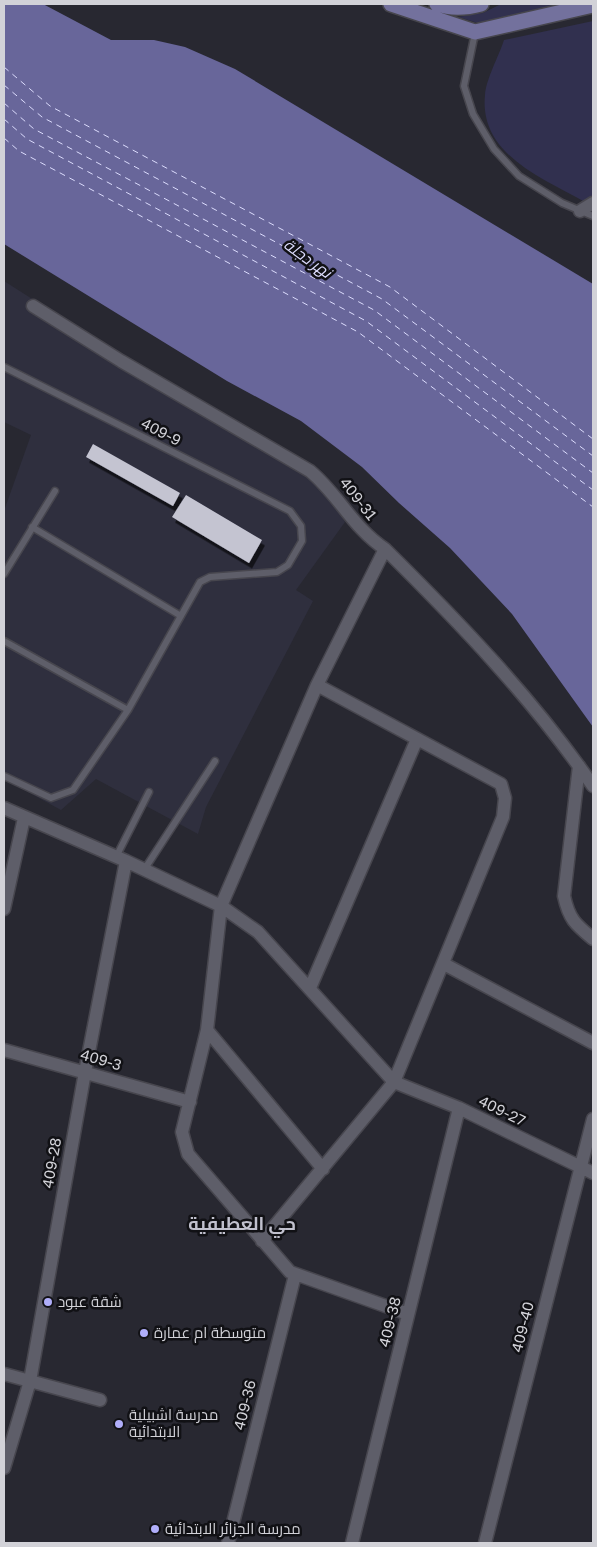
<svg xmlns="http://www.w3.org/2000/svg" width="597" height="1547" font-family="'Golos Text',Cairo,sans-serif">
<defs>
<filter id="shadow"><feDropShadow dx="3" dy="5.5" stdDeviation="0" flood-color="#0009"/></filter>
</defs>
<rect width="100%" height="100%" fill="#282831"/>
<!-- built -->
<path fill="#2f2f3e" d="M 4,281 L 321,483 L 345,522 L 296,590 L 313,601 L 206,807 L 198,834 L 96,779 L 61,810 L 4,779 L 4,511 L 31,435 L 4,422 Z"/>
<!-- green -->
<path fill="#31304f" d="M 501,4 L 566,4 L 478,23 L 458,17 L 483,13 Z
M 593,21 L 593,197 L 585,202 C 542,178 479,154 485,95 C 486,79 499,56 504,40 Z"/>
<!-- water -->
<path fill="#68669a" d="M 4,4 L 43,4 L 111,40 L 154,40 L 185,47 L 235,69 L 593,284 L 593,727 L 512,614 L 450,548 L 399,503 L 362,467 L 301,421 L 227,381 L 4,244 Z"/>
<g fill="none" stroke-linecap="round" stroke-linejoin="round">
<!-- ferry -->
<path stroke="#dcdcfd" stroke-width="1" stroke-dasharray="6 5" stroke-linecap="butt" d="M 4,67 L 50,106 L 390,287 L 593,439
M 4,85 L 42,117 L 382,299 L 593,456
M 4,103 L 34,129 L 374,310 L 593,473
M 4,119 L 27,139 L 366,321 L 593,490
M 4,138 L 19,151 L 358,332 L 593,507"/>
</g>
<!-- building -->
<path fill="#c4c4d1" filter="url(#shadow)" d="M 93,444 L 180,493 L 173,506 L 86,457 Z
M 186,495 L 262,540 L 249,563 L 172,517 Z"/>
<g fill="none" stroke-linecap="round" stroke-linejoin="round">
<!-- lane casing -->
<g stroke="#47464e" stroke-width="9">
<path id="lane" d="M 475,33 L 464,86 L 473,114 L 494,149 L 519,176 L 562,203 L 593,216
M 4,367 L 290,511 L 301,526 L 302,541 L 288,565 L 277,572 L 210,577 L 200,582 L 128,710 L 73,790 L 51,798 L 4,776
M 32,527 L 181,616
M 4,574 L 55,491
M 4,641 L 128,710
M 116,857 L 149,792
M 144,870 L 215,761"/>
</g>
<!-- street casing -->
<g stroke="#47464e" stroke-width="15">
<path id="street" d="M 580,211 L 593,203
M 33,306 L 121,361 L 310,471 C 338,494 353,528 385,549 C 460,623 533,699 593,786
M 385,549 L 317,685 L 221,906 L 207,1030 L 182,1132 L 188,1154 L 290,1272 L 408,1314
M 579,766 L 564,896 C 569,919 575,924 593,939
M 4,808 L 126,861 L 221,906 L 258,932 L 394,1082 L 459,1108 L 593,1173
M 4,909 L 24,818
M 444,964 L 593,1043
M 310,988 L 417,739
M 207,1030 L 323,1169
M 4,1050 L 190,1102
M 262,1241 L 394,1082 L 503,817 L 505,798 L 501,784 L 317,685
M 4,1374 L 100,1400
M 4,1468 L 30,1381 L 85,1072 L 126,861
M 228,1543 L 295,1275
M 352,1543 L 459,1108
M 485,1543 L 593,1119"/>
</g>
<!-- primary casing -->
<g stroke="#47464e" stroke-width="18">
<path id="primary" d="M 391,4 L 475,32 L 593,5
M 437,4 C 452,9 466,8 481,4"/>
</g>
<!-- lane -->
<use href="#lane" stroke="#5e5e69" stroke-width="6"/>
<!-- street -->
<use href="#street" stroke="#5e5e69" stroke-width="12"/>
<!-- primary -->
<use href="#primary" stroke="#73719d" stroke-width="15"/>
</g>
<!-- markers -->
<g fill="#b0aefa" stroke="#111115" stroke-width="2">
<circle cx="48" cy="1302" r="5"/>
<circle cx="144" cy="1333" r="5"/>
<circle cx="119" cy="1424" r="5"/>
<circle cx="155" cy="1529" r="5"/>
</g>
<g text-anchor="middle" stroke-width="5" stroke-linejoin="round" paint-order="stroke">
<!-- street labels -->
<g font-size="15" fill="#d2d2d8" stroke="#111115">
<text transform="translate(161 432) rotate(27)" y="5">409-9</text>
<text transform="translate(358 499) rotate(52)" y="5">409-31</text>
<text transform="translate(101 1060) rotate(16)" y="5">409-3</text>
<text transform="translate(502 1111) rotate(26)" y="5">409-27</text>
<text transform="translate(52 1163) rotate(-80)" y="5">409-28</text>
<text transform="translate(390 1322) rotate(-76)" y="5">409-38</text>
<text transform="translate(523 1327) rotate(-76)" y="5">409-40</text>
<text transform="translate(245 1405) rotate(-76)" y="5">409-36</text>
</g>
<!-- poi labels -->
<g font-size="15" fill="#d2d2d8" stroke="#111115" text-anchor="start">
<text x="58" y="1307">شقة عبود</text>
<text x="154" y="1338">متوسطة ام عمارة</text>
<text x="129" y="1420">مدرسة اشبيلية<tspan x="129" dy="17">الابتدائية</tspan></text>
<text x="165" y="1534">مدرسة الجزائر الابتدائية</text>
</g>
<!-- water labels -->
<g font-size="16" font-style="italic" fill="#dcdcfd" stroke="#111115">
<text transform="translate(308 258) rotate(36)" y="6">نهر دجلة</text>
</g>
<!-- quarter labels -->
<g font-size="18" font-weight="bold" fill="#c1c1ce" stroke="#111115">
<text x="242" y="1230">حي العطيفية</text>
</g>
</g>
<!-- border -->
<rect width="597" height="1547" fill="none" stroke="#d2d2d8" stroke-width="10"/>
</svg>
